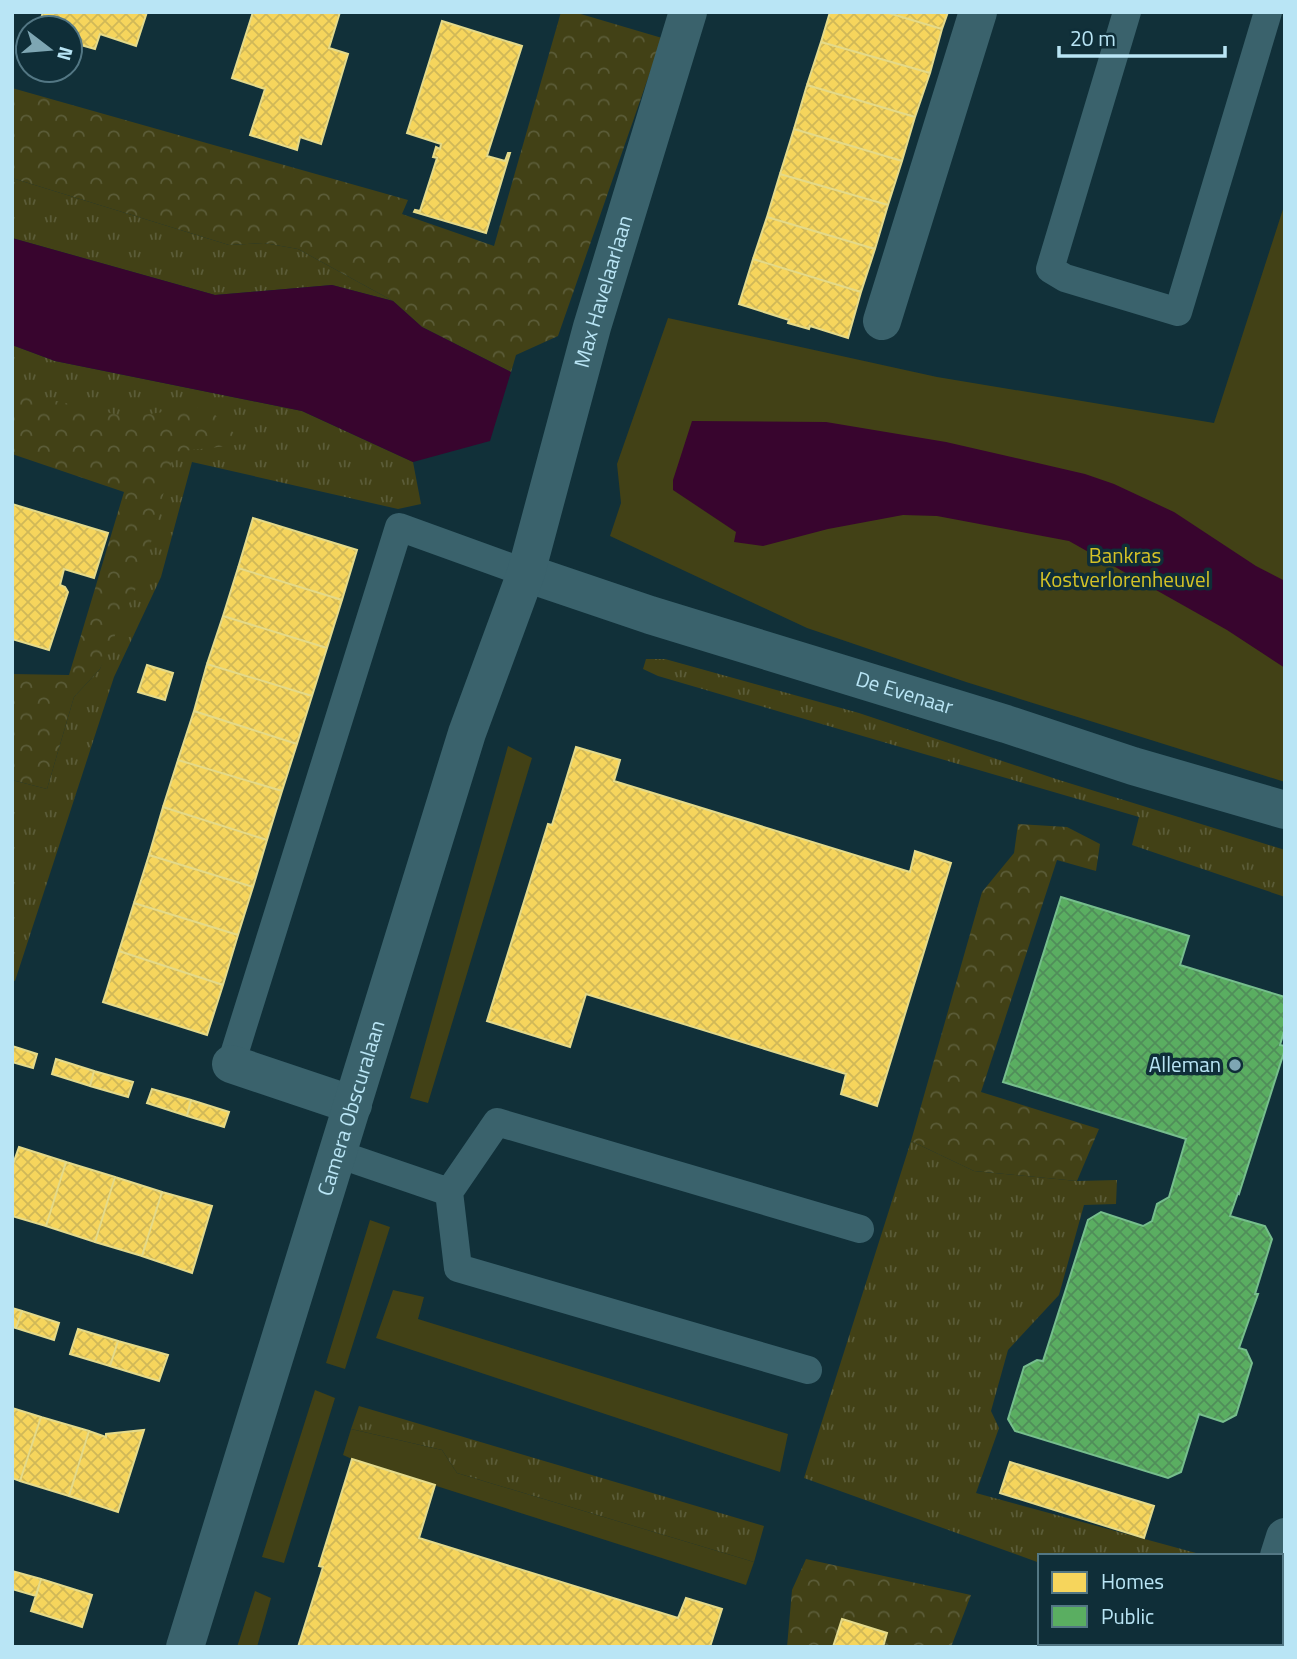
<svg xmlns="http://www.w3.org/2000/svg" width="1297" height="1659" font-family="'Titillium Web',sans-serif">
<defs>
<pattern id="grass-tufts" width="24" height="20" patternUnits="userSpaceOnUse" patternTransform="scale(1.75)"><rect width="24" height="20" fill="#424116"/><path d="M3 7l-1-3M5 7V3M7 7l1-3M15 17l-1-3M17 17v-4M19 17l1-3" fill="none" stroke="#5b5c38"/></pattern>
<pattern id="forest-crowns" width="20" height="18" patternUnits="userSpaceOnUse" patternTransform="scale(1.75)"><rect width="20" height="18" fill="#424116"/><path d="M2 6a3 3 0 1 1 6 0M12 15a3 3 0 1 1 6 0" fill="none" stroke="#5b5c38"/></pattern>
<pattern id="homes-cross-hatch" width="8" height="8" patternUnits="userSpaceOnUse" patternTransform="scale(1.75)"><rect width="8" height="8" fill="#f6d55c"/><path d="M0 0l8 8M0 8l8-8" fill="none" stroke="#d0b858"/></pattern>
<pattern id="public-cross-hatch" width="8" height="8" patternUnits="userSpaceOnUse" patternTransform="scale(1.75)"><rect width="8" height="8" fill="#5aae61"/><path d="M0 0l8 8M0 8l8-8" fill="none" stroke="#508e5a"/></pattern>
</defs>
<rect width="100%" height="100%" fill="#113039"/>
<!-- grass -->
<path fill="url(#grass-tufts)" d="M 12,178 L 229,245 L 264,243 L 298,249 L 393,301 L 332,285 L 215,295 L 12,238 Z
M 12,345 L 55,361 L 302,411 L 413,462 L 421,504 L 398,509 L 192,462 L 161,577 L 114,677 L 15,981 L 12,980 L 12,780 L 47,789 L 74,697 L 100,669 L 173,452 L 12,397 Z
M 646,659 L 665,659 L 859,713 L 1056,779 L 1285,850 L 1285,897 L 1132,845 L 1139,817 L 658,676 L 643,669 Z
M 911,1141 L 974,1171 L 1077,1181 L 1117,1180 L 1116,1204 L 1084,1205 L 1059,1295 L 1008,1350 L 991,1411 L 999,1428 L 976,1493 L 1207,1556 L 1040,1556 L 1040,1563 L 804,1478 Z
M 359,1406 L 764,1526 L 754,1562 L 457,1473 L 442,1450 L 351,1429 Z"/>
<!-- forest -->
<path fill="url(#forest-crowns)" d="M 561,12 L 574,12 L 662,38 L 558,336 L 516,355 L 511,372 L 422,327 L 393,301 L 298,249 L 264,243 L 229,245 L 12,178 L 12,88 L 408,200 L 402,214 L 494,246 Z
M 12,391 L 128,417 L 206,406 L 245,444 L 174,452 L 144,570 L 100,669 L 74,697 L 47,789 L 12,780 L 12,674 L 69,675 L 124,492 L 12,454 Z
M 1018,824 L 1067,827 L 1100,844 L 1096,871 L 1057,860 L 981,1092 L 1099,1129 L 1077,1181 L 974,1171 L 911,1141 L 982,892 L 1014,853 Z
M 806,1559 L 971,1595 L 951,1647 L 787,1647 L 792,1590 Z"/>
<!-- green -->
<path fill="#424116" d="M 1285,203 L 1285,782 L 966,682 L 807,628 L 610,536 L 621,503 L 617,464 L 668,318 L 937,377 L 1214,423 Z
M 508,746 L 532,758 L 428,1103 L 410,1098 Z
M 370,1220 L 390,1227 L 345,1369 L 326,1363 Z
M 393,1290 L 424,1297 L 418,1319 L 788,1434 L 780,1472 L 376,1338 Z
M 315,1390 L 335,1398 L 284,1563 L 262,1557 Z
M 351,1429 L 442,1450 L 457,1473 L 754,1562 L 746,1585 L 352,1459 L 343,1455 Z
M 255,1591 L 271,1598 L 257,1647 L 237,1647 Z"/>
<!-- water -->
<path fill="#38052e" d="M 12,238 L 215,295 L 332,285 L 393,301 L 422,327 L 511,372 L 490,441 L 413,462 L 302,411 L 55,361 L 12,345 Z
M 692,421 L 826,422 L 946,442 L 1085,474 L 1114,484 L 1174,512 L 1256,566 L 1285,581 L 1285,668 L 1227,630 L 1069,541 L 937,516 L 903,515 L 828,529 L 763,546 L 734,542 L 736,532 L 673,490 L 673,480 Z"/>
<!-- homes -->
<path fill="url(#homes-cross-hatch)" stroke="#e4da8a" stroke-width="2" d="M 43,12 L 147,12 L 136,46 L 100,34 L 95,49 L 70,42 L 70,28 L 38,28 Z
M 253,12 L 340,12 L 329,48 L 348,54 L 321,144 L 300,137 L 297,150 L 250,135 L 265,89 L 232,78 Z
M 830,12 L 885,12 L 942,29 L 930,73 L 821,42 Z
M 885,12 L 948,12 L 942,29 Z
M 442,21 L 522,46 L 487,156 L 505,161 L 508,153 L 510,153 L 486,233 L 414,212 L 415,210 L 420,211 L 437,158 L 433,157 L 436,147 L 440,149 L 441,144 L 407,133 Z
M 821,42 L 930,73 L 915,117 L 807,85 Z
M 807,85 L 915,117 L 902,161 L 794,129 Z
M 794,129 L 902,161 L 888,205 L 780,174 Z
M 780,174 L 888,205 L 875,249 L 767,217 Z
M 767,217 L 875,249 L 861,292 L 753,259 Z
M 753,259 L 861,292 L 848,338 L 810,326 L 809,329 L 788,323 L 789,320 L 739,304 Z
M 12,504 L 108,533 L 94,578 L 64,569 L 60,585 L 65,587 L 68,592 L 49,650 L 12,639 Z
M 253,518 L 357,550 L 342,600 L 238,568 Z
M 238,568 L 342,600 L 327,648 L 223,616 Z
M 223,616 L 327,648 L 312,696 L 207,664 Z
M 207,664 L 312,696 L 297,744 L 194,711 Z
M 147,665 L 173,673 L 165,700 L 138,692 Z
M 194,711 L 297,744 L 282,791 L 178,760 Z
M 576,747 L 620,760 L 614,781 L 910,872 L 915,851 L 951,863 L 877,1106 L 841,1094 L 846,1074 L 586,994 L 570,1047 L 487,1021 L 548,824 L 552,825 Z
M 178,760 L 282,791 L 267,840 L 163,807 Z
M 163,807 L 267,840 L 253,887 L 149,855 Z
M 149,855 L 253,887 L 238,935 L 134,903 Z
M 134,903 L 238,935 L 223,985 L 119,951 Z
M 119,951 L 223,985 L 207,1035 L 103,1002 Z
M 12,1046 L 37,1054 L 33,1068 L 12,1062 Z
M 56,1059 L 94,1071 L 90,1086 L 52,1074 Z
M 94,1071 L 133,1082 L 128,1097 L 90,1086 Z
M 152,1089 L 191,1100 L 187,1116 L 147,1103 Z
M 191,1100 L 229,1112 L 224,1127 L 187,1116 Z
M 19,1147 L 66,1162 L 46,1226 L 12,1216 L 12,1167 Z
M 66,1162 L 115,1177 L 95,1242 L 46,1226 Z
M 115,1177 L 162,1192 L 142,1256 L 95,1242 Z
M 162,1192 L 212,1206 L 192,1273 L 142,1256 Z
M 12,1308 L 22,1311 L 16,1328 L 12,1327 Z
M 22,1311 L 59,1323 L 54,1340 L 16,1328 Z
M 78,1329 L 118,1341 L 110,1366 L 70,1354 Z
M 118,1341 L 168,1355 L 159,1381 L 110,1366 Z
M 12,1408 L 41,1417 L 20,1481 L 12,1478 Z
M 41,1417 L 89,1431 L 69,1496 L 20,1481 Z
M 144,1430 L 118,1512 L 69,1496 L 89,1431 L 106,1437 L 106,1434 Z
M 352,1459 L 435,1485 L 419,1538 L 678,1618 L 686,1598 L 722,1609 L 710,1647 L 298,1647 L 323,1567 L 319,1566 Z
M 1010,1462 L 1154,1506 L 1144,1538 L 1000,1493 Z
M 12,1571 L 41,1579 L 36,1596 L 12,1589 Z
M 41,1579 L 92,1595 L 82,1627 L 31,1611 Z
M 842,1619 L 887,1633 L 883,1647 L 833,1647 Z"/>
<!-- public -->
<path fill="url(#public-cross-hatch)" stroke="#76be8d" stroke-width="2" d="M 1061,897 L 1189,936 L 1180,965 L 1285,997 L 1285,1028 L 1280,1045 L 1285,1046 L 1285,1049 L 1239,1194 L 1238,1193 L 1230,1216 L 1265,1226 L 1272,1239 L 1255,1294 L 1258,1294 L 1239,1348 L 1246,1350 L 1252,1363 L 1236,1415 L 1223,1422 L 1199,1414 L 1181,1472 L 1168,1478 L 1015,1431 L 1008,1419 L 1024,1367 L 1037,1360 L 1043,1361 L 1088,1220 L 1101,1212 L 1143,1226 L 1152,1221 L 1157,1204 L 1169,1197 L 1186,1139 L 1003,1082 Z"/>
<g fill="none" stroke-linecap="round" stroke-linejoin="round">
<!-- service -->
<path stroke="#3a626c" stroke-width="28" d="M 1127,12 L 1050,269 L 1065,278 L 1178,312 L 1268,12
M 231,1064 L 399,527 L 526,573
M 338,1154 L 449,1192 L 458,1268 L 808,1370
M 449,1192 L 497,1122 L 860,1229"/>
<!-- minor -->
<g stroke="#3a626c" stroke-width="38">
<path d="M 882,321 L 978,12"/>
<path id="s1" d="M 526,573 L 650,615 L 1006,724 L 1133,766 L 1285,810"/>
<path d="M 231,1064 L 353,1105"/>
<path d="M 1279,1556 L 1285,1537"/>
<path id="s2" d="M 185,1647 L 467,733 L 526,573 L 592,327 L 688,12"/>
<path d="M 1252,1647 L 1253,1643"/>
</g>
</g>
<!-- markers -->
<circle fill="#7ea6b3" stroke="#0f2e38" stroke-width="2.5" cx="1235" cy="1065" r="7"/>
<g text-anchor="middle" stroke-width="7" stroke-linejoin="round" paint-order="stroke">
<!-- street labels -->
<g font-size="21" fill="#b9e5f5" stroke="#0f2e38">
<text dy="7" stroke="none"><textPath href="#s2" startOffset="1419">Max Havelaarlaan</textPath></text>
<text dy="7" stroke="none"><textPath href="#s1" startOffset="397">De Evenaar</textPath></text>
<text dy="7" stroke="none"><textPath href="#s2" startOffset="564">Camera Obscuralaan</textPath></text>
</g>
<!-- park labels -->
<g font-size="21" fill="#d4c227" stroke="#0f2e38">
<text x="1125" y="563">Bankras<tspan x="1125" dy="24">Kostverlorenheuvel</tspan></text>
</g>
<!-- poi labels -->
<g font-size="21" fill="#b9e5f5" stroke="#0f2e38" text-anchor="end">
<text x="1221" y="1072">Alleman</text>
</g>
</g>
<!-- border -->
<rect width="1297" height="1659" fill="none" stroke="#b9e5f5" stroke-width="28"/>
<!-- legend -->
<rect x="1038" y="1554" width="245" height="91" fill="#0f2e38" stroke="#537784" stroke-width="2"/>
<rect x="1052" y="1572" width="35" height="21" fill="#f6d55c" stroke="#537784" stroke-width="2"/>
<text x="1101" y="1589" font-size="21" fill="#b9e5f5">Homes</text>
<rect x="1052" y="1606" width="35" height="21" fill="#5aae61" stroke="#537784" stroke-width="2"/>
<text x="1101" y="1624" font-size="21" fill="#b9e5f5">Public</text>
<!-- north arrow -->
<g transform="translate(49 49) rotate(106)"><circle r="33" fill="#0f2e38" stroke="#537784" stroke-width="2"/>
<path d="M0-5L12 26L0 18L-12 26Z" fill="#7ea6b3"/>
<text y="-10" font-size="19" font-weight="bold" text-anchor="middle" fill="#b9e5f5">N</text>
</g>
<!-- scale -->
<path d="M1059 46v10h166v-10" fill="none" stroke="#b9e5f5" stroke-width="3.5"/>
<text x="1070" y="46" font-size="21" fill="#b9e5f5" stroke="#0f2e38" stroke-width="5" paint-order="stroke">20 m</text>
</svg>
